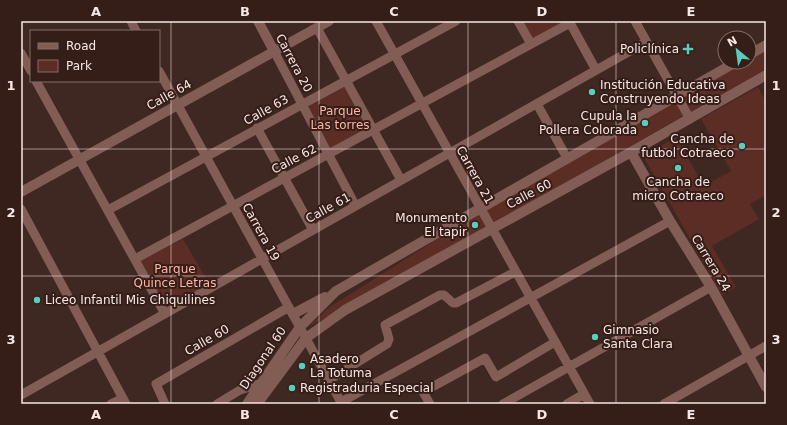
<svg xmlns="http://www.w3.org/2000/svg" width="787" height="425" font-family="'DejaVu Sans',sans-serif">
<rect width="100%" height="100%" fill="#3f2722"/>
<!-- green -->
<path fill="#5b2d24" d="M 521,21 L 564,21 L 531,41 Z
M 766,47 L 766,69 L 367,296 L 308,327 L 328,308 L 482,211 L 740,62 L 749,62 L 749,57 Z
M 347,85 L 371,128 L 332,151 L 308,107 Z
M 758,87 L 766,102 L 766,195 L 750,204 L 759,219 L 712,246 L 736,287 L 722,295 L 643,156 L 676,137 L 704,186 L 731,171 L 701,119 Z
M 183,239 L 211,287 L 166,312 L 138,262 Z"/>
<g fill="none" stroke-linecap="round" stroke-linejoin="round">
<!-- minor -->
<path stroke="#825d56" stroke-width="9" d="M 131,21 L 136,31
M 376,21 L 590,404
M 518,21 L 531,44
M 569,21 L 596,70
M 635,21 L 690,119
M 317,28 L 401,180
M 274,51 L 353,201
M 21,53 L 31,71
M 159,71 L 342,404
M 36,81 L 165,314
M 537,104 L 567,158
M 257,128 L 313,230
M 21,209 L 126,404
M 108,210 L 456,21
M 135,259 L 570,23
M 329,380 L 387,344 L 389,339 L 385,325 L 440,295 L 444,295 L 453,303 L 456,303 L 515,272
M 21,395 L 646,42
M 341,402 L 670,221
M 111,404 L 123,398
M 165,404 L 156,384 L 289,307
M 217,404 L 240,390 L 262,383
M 430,404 L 423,392 L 485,358 L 496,377 L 555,342
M 503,404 L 711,287
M 567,404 L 584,394
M 664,404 L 766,346"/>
<!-- tertiary -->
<path stroke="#825d56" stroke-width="10" d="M 258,21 L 274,51
M 749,55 L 766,45
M 631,152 L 670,221 L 711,287 L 766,387
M 21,192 L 329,21
M 293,314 L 325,297
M 247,404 L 300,327 L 336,291 L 736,62
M 257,404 L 306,338 L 345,310 L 631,152 L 766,75"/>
</g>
<!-- grid -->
<path fill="none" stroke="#f8e7e4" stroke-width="1" stroke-opacity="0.55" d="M 171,21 L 171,404M 319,21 L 319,404M 468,21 L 468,404M 616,21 L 616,404M 21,149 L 766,149M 21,276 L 766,276"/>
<!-- markers -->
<g fill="#5acebd" stroke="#351d18" stroke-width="1.5">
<path d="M686 43h4v4h4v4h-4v4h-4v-4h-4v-4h4z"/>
<circle cx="592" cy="92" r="4"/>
<circle cx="645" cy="123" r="4"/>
<circle cx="742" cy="146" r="4"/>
<circle cx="678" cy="168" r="4"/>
<circle cx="475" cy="225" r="4"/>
<circle cx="37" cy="300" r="4"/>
<circle cx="595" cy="337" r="4"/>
<circle cx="302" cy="366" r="4"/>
<circle cx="292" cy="388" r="4"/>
</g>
<g text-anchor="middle" stroke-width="4" stroke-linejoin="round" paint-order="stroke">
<!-- poi labels -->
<g font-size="12" fill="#f8e7e4" stroke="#351d18" text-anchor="start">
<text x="679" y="53" text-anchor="end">Policlínica</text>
<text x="600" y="89">Institución Educativa<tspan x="600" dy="14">Construyendo Ideas</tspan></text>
<text x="637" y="120" text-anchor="end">Cupula la<tspan x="637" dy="14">Pollera Colorada</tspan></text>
<text x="734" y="143" text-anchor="end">Cancha de<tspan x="734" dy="14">futbol Cotraeco</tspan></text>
<text x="678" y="186" text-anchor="middle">Cancha de<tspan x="678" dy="14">micro Cotraeco</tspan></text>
<text x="467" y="222" text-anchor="end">Monumento<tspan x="467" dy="14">El tapir</tspan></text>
<text x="45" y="304">Liceo Infantil Mis Chiquilines</text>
<text x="603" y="334">Gimnasio<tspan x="603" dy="14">Santa Clara</tspan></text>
<text x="310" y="363">Asadero<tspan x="310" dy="14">La Totuma</tspan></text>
<text x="300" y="392">Registraduria Especial</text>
</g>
<!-- street labels -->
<g font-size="12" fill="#f8e7e4" stroke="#351d18">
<text transform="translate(294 63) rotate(62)" y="4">Carrera 20</text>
<text transform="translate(169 95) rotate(-29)" y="4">Calle 64</text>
<text transform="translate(266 110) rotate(-29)" y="4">Calle 63</text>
<text transform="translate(294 159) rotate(-28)" y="4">Calle 62</text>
<text transform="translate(475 175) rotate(61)" y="4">Carrera 21</text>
<text transform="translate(529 194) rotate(-28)" y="4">Calle 60</text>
<text transform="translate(328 208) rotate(-29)" y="4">Calle 61</text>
<text transform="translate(261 232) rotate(61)" y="4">Carrera 19</text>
<text transform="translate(711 263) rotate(59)" y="4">Carrera 24</text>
<text transform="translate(207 340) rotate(-30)" y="4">Calle 60</text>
<text transform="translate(263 358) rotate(-56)" y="4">Diagonal 60</text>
</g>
<!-- park labels -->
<g font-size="12" fill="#fcb5a7" stroke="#351d18">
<text x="340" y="115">Parque<tspan x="340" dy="14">Las torres</tspan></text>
<text x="175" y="273">Parque<tspan x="175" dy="14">Quince Letras</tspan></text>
</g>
</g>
<!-- border -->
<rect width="787" height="425" fill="none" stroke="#351d18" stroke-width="44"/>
<!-- legend -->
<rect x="30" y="30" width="130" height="52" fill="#351d18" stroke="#836e6a"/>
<rect x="38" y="43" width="20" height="6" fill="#825d56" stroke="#836e6a"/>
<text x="66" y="50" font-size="12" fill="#f8e7e4">Road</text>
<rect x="38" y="60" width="20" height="12" fill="#5b2d24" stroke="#836e6a"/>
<text x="66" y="70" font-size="12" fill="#f8e7e4">Park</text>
<!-- north arrow -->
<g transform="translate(737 50) rotate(331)"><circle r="19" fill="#351d18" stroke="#836e6a"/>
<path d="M0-3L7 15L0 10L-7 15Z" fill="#5acebd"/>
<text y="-6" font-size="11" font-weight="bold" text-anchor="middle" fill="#f8e7e4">N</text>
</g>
<rect x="22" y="22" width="743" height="381" fill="none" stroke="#f8e7e4" stroke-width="1.5"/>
<g font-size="13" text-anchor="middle" font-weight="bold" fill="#f8e7e4">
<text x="96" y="16">A</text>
<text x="245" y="16">B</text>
<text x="394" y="16">C</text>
<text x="542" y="16">D</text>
<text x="691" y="16">E</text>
<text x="11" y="90">1</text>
<text x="776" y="90">1</text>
<text x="11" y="217">2</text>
<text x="776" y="217">2</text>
<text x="11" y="344">3</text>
<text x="776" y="344">3</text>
<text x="96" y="419">A</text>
<text x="245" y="419">B</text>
<text x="394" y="419">C</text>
<text x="542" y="419">D</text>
<text x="691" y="419">E</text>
</g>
</svg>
